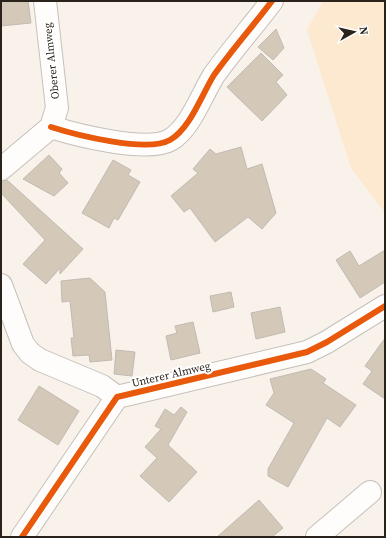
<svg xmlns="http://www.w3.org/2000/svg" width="386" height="538" font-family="'Source Serif 4',serif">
<rect width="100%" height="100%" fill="#f8f2eb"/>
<!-- green -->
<path fill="#fce9d0" d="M 323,1 L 385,1 L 385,213 L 351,168 L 307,30 Z"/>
<!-- building -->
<path fill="#d4c8b8" stroke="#c0bbb4" d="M 1,1 L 28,1 L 31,23 L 1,26 Z
M 276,29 L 284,48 L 273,60 L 258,47 Z
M 261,53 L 283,75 L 276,82 L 287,95 L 262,121 L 227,87 Z
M 241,147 L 247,169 L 262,164 L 276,213 L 262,229 L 248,217 L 215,242 L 190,208 L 184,212 L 171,196 L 198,173 L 193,169 L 210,149 L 216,154 Z
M 49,155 L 62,169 L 59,173 L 68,183 L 54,196 L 23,179 Z
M 113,160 L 131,170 L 128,175 L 140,182 L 118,220 L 114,218 L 109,228 L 82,213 Z
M 7,180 L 83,249 L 60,274 L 60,268 L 46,284 L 23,264 L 45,240 L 1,193 L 1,181 Z
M 385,250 L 385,282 L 360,298 L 336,260 L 350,251 L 359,266 Z
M 90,278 L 105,292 L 112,360 L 90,362 L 89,355 L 73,356 L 71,338 L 74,338 L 70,301 L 62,302 L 61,281 Z
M 231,292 L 234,307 L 213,312 L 210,296 Z
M 280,307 L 285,332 L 256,339 L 251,313 Z
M 193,322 L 200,353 L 171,360 L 166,336 L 177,333 L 175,326 Z
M 385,338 L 385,399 L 363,384 L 372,371 L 365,366 Z
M 116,350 L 135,352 L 132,376 L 114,374 Z
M 311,369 L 326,379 L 323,383 L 356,405 L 340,427 L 327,418 L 288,487 L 268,476 L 268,469 L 294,423 L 266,405 L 274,393 L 270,379 Z
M 39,386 L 79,411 L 58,445 L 18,420 Z
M 181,407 L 187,412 L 168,445 L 197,472 L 169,502 L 140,476 L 157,458 L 145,447 L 161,429 L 155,426 L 165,409 L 174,415 Z
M 259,500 L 283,528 L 272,537 L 217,537 Z"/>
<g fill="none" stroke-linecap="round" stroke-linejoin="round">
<!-- street casing -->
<g stroke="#c6c0ba" stroke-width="24">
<path id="street" d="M 51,127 C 76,135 147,153 170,140 C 190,129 202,94 214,75 C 232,50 253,26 272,1
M 1,169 L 51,127 L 57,108 L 45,1
M 1,285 L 23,344 L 30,353 L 40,360 L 102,386 L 117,397
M 22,537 L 117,397 L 307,352 L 327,342 L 385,306
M 317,537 L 370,492"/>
</g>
<!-- street -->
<use href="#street" stroke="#fefdfc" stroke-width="22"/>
<!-- cycleway casing -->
<g stroke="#fff" stroke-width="8">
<path id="cycleway" d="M 51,127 C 76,135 147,153 170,140 C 190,129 202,94 214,75 C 232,50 253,26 272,1
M 22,537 L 117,397 L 307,352 L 327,342 L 385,306"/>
</g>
<!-- cycleway -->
<use href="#cycleway" stroke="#e8590c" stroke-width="6"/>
</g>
<g text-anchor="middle" stroke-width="4" stroke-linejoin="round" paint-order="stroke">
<!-- street labels -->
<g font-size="11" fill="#29231b" stroke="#fff">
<text transform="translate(51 61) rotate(-96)" y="4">Oberer Almweg</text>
<text transform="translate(171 374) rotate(-13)" y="4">Unterer Almweg</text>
</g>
</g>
<!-- border -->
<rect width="386" height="538" fill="none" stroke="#29231b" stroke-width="4"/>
<!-- north arrow -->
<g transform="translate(354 32) rotate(82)" stroke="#ffffff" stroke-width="3" paint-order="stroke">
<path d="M0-3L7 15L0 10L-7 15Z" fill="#29231b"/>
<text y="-6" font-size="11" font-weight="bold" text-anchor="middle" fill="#29231b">N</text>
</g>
</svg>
